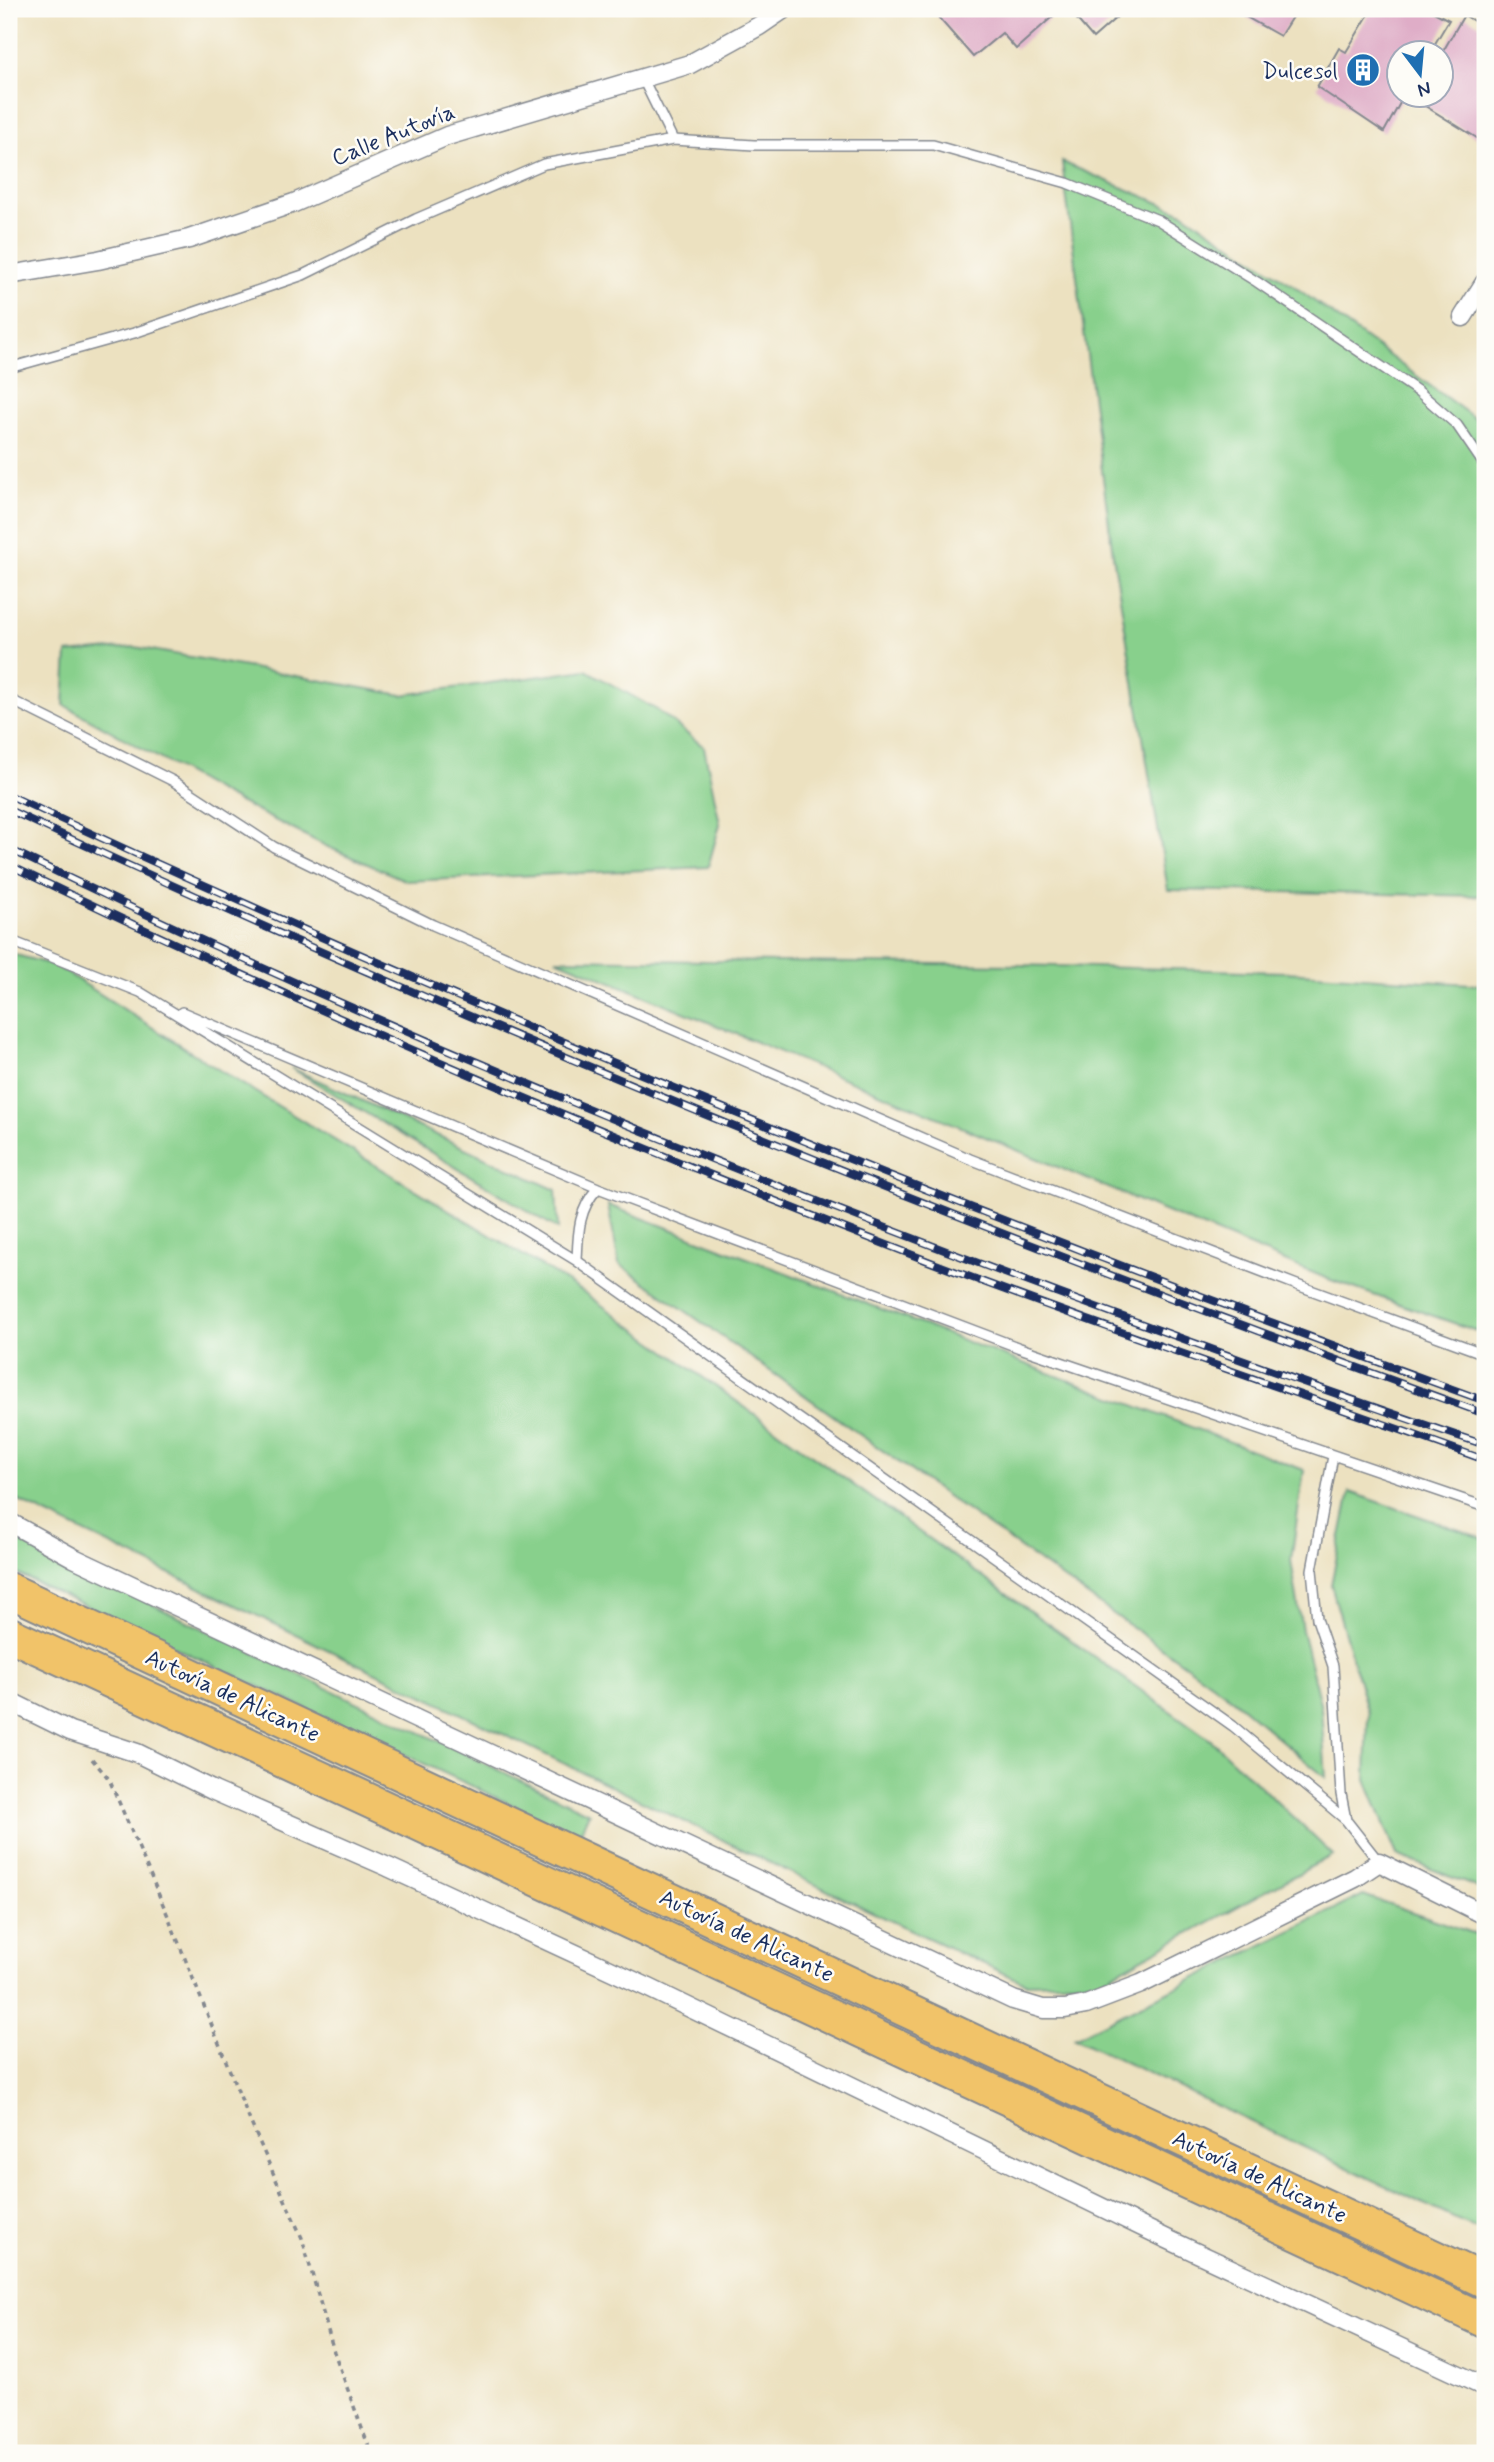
<svg xmlns="http://www.w3.org/2000/svg" width="1494" height="2462" font-family="Mynerve,sans-serif">
<rect width="100%" height="100%" fill="#fdfcf7"/>
<filter id="ink" filterUnits="userSpaceOnUse"><feTurbulence type="fractalNoise" baseFrequency=".0143" numOctaves="2"/><feDisplacementMap in="SourceGraphic" scale="14" xChannelSelector="R" yChannelSelector="G"/><feConvolveMatrix kernelMatrix="1 2 1 2 8 2 1 2 1" color-interpolation-filters="sRGB"/></filter>
<filter id="wash" filterUnits="userSpaceOnUse"><feTurbulence type="fractalNoise" baseFrequency=".00686" numOctaves="4" result="noise"/><feDisplacementMap in="SourceGraphic" scale="28" xChannelSelector="R" yChannelSelector="G"/><feGaussianBlur stdDeviation="1.57" result="paint"/><feColorMatrix in="noise" values="0 0 0 0 0 0 0 0 0 0 0 0 0 0 0 0 0 1.4 0 .05"/><feComposite in="paint" operator="in"/></filter>
<g filter="url(#wash)">
<rect width="100%" height="100%" fill="#ece1c0"/>
<!-- green -->
<path fill="#88d08c" stroke="#528075" stroke-width="2" d="M 1062,162 L 1183,213 L 1291,284 L 1485,426 L 1485,896 L 1168,890 L 1113,555 Z
M 135,647 L 402,695 L 586,670 L 657,710 L 704,747 L 720,824 L 708,867 L 407,881 L 328,847 L 229,797 L 64,705 L 67,653 Z
M 9,953 L 56,966 L 216,1068 L 582,1291 L 1212,1741 L 1333,1855 L 1100,1981 L 1025,1983 L 868,1910 L 9,1496 Z
M 556,959 L 1017,965 L 1285,972 L 1485,985 L 1485,1334 L 1328,1279 Z
M 291,1068 L 556,1190 L 558,1229 Z
M 608,1205 L 1304,1470 L 1291,1560 L 1302,1630 L 1321,1708 L 1326,1778 L 1225,1693 L 619,1264 Z
M 1350,1492 L 1485,1539 L 1485,1891 L 1397,1855 L 1366,1780 L 1368,1713 L 1331,1585 Z
M 9,1536 L 589,1813 L 579,1836 L 9,1570 Z
M 1363,1895 L 1476,1934 L 1485,1939 L 1485,2233 L 1074,2038 Z"/>
<g id="blocks">
<!-- building -->
<path fill="#dfadc7" d="M 931,9 L 1061,9 L 1016,49 L 1002,33 L 973,57 Z
M 1068,9 L 1126,9 L 1093,38 Z
M 1232,9 L 1297,9 L 1280,36 Z
M 1372,9 L 1428,9 L 1449,20 L 1430,52 L 1400,52 L 1400,94 L 1405,94 L 1384,132 L 1317,87 L 1339,48 L 1346,52 Z
M 1464,15 L 1485,28 L 1485,143 L 1414,99 L 1416,94 L 1442,94 L 1442,53 Z"/>
</g>
</g>
<g filter="url(#ink)">
<use href="#blocks" fill-opacity="0" stroke="#84888f" stroke-width="2"/>
<g fill="none" stroke-linecap="round" stroke-linejoin="round">
<!-- service casing -->
<g stroke="#84888f" stroke-width="12">
<path id="service" d="M 673,140 L 754,145 L 933,145 L 1067,183 L 1158,220 L 1257,282 L 1419,392 L 1457,425 L 1485,466
M 9,368 L 134,333 L 303,275 L 416,219 L 544,164 L 673,140 L 643,79
M 9,699 L 173,781 L 274,847 L 433,925 L 970,1159 L 1297,1285 L 1485,1354
M 9,940 L 140,992 L 577,1261 L 1233,1726 L 1346,1820 L 1379,1862
M 182,1012 L 598,1188 L 1020,1348 L 1485,1507
M 577,1261 C 578,1234 578,1209 598,1188
M 1333,1456 L 1312,1570 L 1317,1619 L 1333,1666 L 1341,1794 L 1346,1820"/>
</g>
<!-- minor casing -->
<g stroke="#84888f" stroke-width="21">
<path id="minor" d="M 9,275 L 98,260 L 189,239 L 294,203 L 447,136 L 690,64 L 759,26 L 784,9
M 1463,317 L 1485,282
M 9,1522 L 74,1558 L 1013,2000 L 1043,2009 L 1065,2009 L 1086,2005 L 1141,1984 L 1355,1878 L 1379,1862 L 1485,1915
M 9,1701 L 70,1731 L 137,1753 L 214,1791 L 388,1867 L 649,1988 L 1165,2238 L 1485,2387"/>
</g>
<!-- motorway casing -->
<g stroke="#84888f" stroke-width="37">
<path id="motorway" d="M 9,1590 L 1485,2281
M 9,1634 L 398,1814 L 1485,2321"/>
</g>
<!-- path -->
<path stroke="#84888f" stroke-width="3.5" stroke-dasharray="5 5" stroke-linecap="butt" d="M 92,1759 L 109,1779 L 168,1916 L 250,2121 L 302,2238 L 334,2352 L 371,2453"/>
<!-- service -->
<use href="#service" stroke="#fff" stroke-width="9"/>
<!-- minor -->
<use href="#minor" stroke="#fff" stroke-width="18"/>
<!-- motorway -->
<use href="#motorway" stroke="#f1c369" stroke-width="33"/>
<!-- rail casing -->
<g stroke="#1b2f5e" stroke-width="8">
<path id="rail" d="M 9,795 C 490,1021 985,1220 1485,1401
M 9,810 C 490,1035 985,1234 1485,1414
M 9,849 C 369,1024 739,1176 1115,1314 C 1238,1359 1361,1404 1485,1445
M 9,865 C 310,1011 616,1140 928,1261 C 1112,1332 1300,1393 1485,1460"/>
</g>
<!-- rail -->
<use href="#rail" stroke="#fdfcf7" stroke-width="5" stroke-dasharray="16" stroke-linecap="butt"/>
</g>
</g>
<!-- icons -->
<defs>
<g id="building-disc" transform="scale(1.75)"><circle r="9.5" fill="#1f6fb2" stroke="#fdfcf7"/><path d="M-4-6H4V6H1V3H-1V6H-4ZM-2.5-4.3h1.7v1.8h-1.7ZM.8-4.3h1.7v1.8H.8ZM-2.5-1h1.7V.8h-1.7ZM.8-1h1.7V.8H.8Z" fill="#fff"/></g>
</defs>
<g fill-rule="evenodd">
<use href="#building-disc" x="1363" y="70"/>
</g>
<g text-anchor="middle" stroke-width="5" stroke-linejoin="round" paint-order="stroke">
<!-- poi labels -->
<g font-size="23" fill="#1b2f5e" stroke="#fdfcf7" text-anchor="end">
<text x="1338" y="78">Dulcesol</text>
</g>
<!-- street labels -->
<g font-size="23" fill="#1b2f5e" stroke="#fdfcf7">
<text transform="translate(393 134) rotate(-22)" y="8">Calle Autovía</text>
<text transform="translate(233 1695) rotate(25)" y="8">Autovía de Alicante</text>
<text transform="translate(747 1935) rotate(25)" y="8">Autovía de Alicante</text>
<text transform="translate(1260 2176) rotate(25)" y="8">Autovía de Alicante</text>
</g>
</g>
<!-- margin -->
<rect width="1494" height="2462" fill="none" stroke="#fdfcf7" stroke-width="35"/>
<!-- north arrow -->
<g transform="translate(1420 74) rotate(164)"><circle r="33" fill="#fdfcf7" stroke="#a3aaba" stroke-width="2"/>
<path d="M0-5L12 26L0 18L-12 26Z" fill="#1f6fb2"/>
<text y="-10" font-size="19" font-weight="bold" text-anchor="middle" fill="#1b2f5e">N</text>
</g>
</svg>
